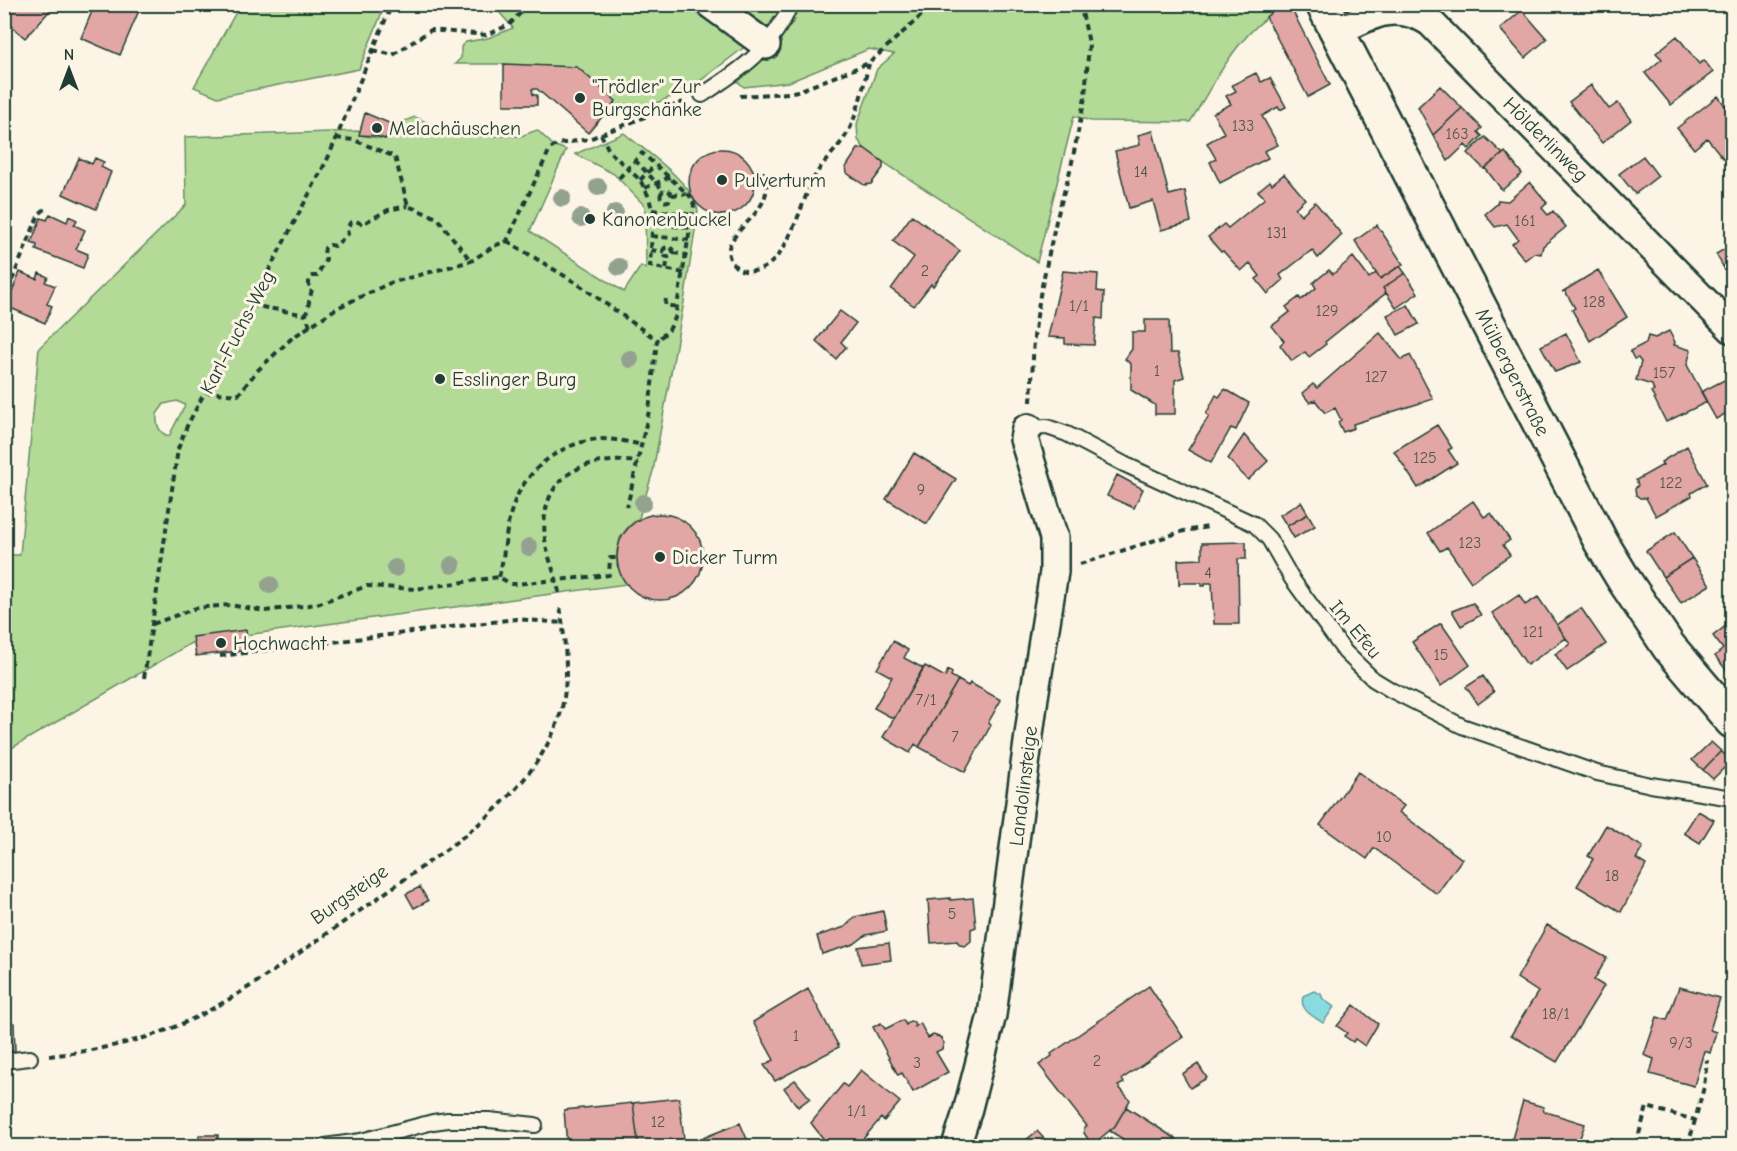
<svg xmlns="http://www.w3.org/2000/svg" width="1737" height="1151" font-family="'Comic Neue',sans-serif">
<rect width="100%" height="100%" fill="#fcf5e5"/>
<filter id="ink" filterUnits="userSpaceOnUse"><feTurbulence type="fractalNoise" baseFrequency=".0167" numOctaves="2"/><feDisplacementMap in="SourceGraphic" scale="12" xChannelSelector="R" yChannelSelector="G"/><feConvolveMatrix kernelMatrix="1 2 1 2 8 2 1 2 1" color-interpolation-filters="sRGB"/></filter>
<g filter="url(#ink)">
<!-- green -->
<path fill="#b3db97" stroke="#698c66" stroke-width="1.5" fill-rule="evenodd" d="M 240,5 L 240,4 L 385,5 L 359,69 L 218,97 L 194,87 Z
M 493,5 L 1288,5 C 1240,27 1217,79 1190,122 L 1091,121 L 1074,116 L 1037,262 L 883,162 L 864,148 L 858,140 L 857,124 L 877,69 L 894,54 L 869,49 L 789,82 L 744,87 L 738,82 L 795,20 L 775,16 L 767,28 L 746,46 L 688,90 L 627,115 L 613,104 L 504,64 L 455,64 L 461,58 L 461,47 L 466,42 L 488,38 L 513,28 Z
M 415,117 L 456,136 L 521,136 L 537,130 L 553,145 L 566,150 L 530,231 L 624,292 L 641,266 L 646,269 L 645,206 L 614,174 L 575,154 L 624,133 C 646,152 693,182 698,211 L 684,302 L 653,471 L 639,518 L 628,527 L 620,538 L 617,551 L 617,565 L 627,584 L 193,642 L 5,752 L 5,555 L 20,555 L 39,348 L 186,205 L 185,137 L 360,131 L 360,135 L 385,139 L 394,125 ZM 177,401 L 185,405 L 169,436 C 159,433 156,424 157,414 L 164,404 Z"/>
<!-- water -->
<path fill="#8adbe0" stroke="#5f9c9b" stroke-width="1.5" d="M 1314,991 L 1321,994 L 1323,999 L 1334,1007 L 1323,1023 C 1313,1016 1299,1010 1303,996 Z"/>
<!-- building -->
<path fill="#e2a7a4" stroke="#1f3d34" stroke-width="1.5" d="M 8,4 L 52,4 L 54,6 L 25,38 L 4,20 L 4,8 Z
M 95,4 L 132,4 L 140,8 L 120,55 L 81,38 Z
M 1289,4 L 1330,85 L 1308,97 L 1266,17 L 1272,12 Z
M 1522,10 L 1547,39 L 1525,58 L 1500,29 Z
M 1677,36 L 1699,64 L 1704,60 L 1713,72 L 1671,105 L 1645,73 L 1662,59 L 1656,53 Z
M 504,64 L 577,67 L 616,101 L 588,133 L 537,89 L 532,89 L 533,95 L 537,95 L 537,105 L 504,105 Z
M 1256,73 L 1261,82 L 1270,78 L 1286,107 L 1280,110 L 1278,107 L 1262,116 L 1278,145 L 1264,151 L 1268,158 L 1220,183 L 1210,162 L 1216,159 L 1207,143 L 1224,133 L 1213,113 L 1231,104 L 1226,96 L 1236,91 L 1232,85 Z
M 1591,85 L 1609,109 L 1618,103 L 1631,120 L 1602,143 L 1569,102 Z
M 1440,86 L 1462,108 L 1433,135 L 1418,107 Z
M 1718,96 L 1732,115 L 1732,151 L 1723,158 L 1707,138 L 1694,149 L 1677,128 Z
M 1462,108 L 1482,128 L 1478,132 L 1482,136 L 1469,149 L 1465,145 L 1448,161 L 1433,135 Z
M 365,113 L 394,125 L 385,139 L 376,136 L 359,135 Z
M 1153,131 L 1169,195 L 1185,191 L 1191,222 L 1161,230 L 1153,201 L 1129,208 L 1115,151 L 1140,145 L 1138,135 Z
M 1485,137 L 1503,154 L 1484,169 L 1468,153 Z
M 864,148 L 883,162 L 883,168 L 871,184 L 864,185 L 847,173 L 846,167 L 858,149 Z
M689 182a33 33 0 1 1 66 0a33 33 0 1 1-66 0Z
M 1505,152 L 1522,174 L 1502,190 L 1485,168 Z
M 1643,156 L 1658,176 L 1635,194 L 1619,174 Z
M 79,158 L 92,164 L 95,158 L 104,162 L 101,167 L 111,172 L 96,209 L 63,194 Z
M 1284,174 L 1305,199 L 1295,208 L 1301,215 L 1315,202 L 1342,235 L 1318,258 L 1312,250 L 1280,275 L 1283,280 L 1268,294 L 1256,279 L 1260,276 L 1250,263 L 1241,271 L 1223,251 L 1221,252 L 1208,237 L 1224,224 L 1228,228 L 1265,198 L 1258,191 L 1270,181 L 1272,184 Z
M 1530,182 L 1547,203 L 1542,208 L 1548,215 L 1553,211 L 1566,227 L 1543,246 L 1541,254 L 1534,253 L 1525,260 L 1512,244 L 1518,239 L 1507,224 L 1495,227 L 1485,214 L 1497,204 L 1498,200 L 1508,201 Z
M 50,214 L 67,222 L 69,216 L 77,220 L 74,225 L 85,230 L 76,249 L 88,254 L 83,268 L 36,250 L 37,245 L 31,243 L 41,218 L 47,220 Z
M 912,215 L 960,251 L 933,286 L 931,284 L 914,306 L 891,289 L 914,257 L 893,241 Z
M 1377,225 L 1403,264 L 1380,279 L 1355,241 Z
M 1732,245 L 1732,275 L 1729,277 L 1716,254 Z
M 1353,257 L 1369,278 L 1376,273 L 1380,279 L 1400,266 L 1405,273 L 1383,288 L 1386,293 L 1325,342 L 1326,344 L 1309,357 L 1305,352 L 1292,361 L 1280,345 L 1284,341 L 1272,326 L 1290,312 L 1286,307 L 1299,297 L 1301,300 L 1316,288 L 1313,283 L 1329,270 L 1333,274 Z
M 1598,270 L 1627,317 L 1590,341 L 1572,310 L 1575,308 L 1565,291 L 1562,292 Z
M 1063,271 L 1098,274 L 1097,291 L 1104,292 L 1103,319 L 1096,318 L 1094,345 L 1065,344 L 1065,338 L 1048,337 Z
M 20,272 L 37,279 L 39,273 L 48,277 L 45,282 L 55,286 L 47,304 L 52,306 L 45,323 L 6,306 Z
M 1405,273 L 1418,293 L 1396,308 L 1383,288 Z
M 1408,305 L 1419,324 L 1398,335 L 1387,315 Z
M 840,311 L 856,323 L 841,342 L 846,347 L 836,359 L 816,341 Z
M 1145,320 L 1169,320 L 1170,353 L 1178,353 L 1184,377 L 1175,380 L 1175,414 L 1155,414 L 1155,405 L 1131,390 L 1131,364 L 1125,359 L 1132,349 L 1132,332 L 1145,332 Z
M 1669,331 L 1675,342 L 1674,345 L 1691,350 L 1687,365 L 1707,402 L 1666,422 L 1651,392 L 1654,391 L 1652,385 L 1636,380 L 1641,362 L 1638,358 L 1634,359 L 1630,351 L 1646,343 L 1648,336 L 1655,338 Z
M 1380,333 L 1402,360 L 1410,355 L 1433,399 L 1353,424 L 1354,428 L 1343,432 L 1338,422 L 1341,420 L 1335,408 L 1325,413 L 1315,400 L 1310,403 L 1302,393 L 1313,384 L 1317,388 Z
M 1566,333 L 1581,362 L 1555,372 L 1541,346 Z
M 1732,376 L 1732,410 L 1716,419 L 1701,392 Z
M 1225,389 L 1249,403 L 1236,430 L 1231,428 L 1211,463 L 1188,450 L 1209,416 L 1206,414 L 1216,395 L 1219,397 Z
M 1437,425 L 1452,448 L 1448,450 L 1457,463 L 1418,488 L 1394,451 Z
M 1244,435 L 1268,461 L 1248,480 L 1228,459 Z
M 1687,446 L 1707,484 L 1691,493 L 1692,496 L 1656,516 L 1646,498 L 1640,498 L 1636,495 L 1635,489 L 1638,485 L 1636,480 L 1663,465 L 1661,462 Z
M 914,453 L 956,479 L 927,524 L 886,499 Z
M 1117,475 L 1143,489 L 1134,508 L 1107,496 Z
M 1473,501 L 1484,517 L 1491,513 L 1510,540 L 1503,545 L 1510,555 L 1471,582 L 1447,547 L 1440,551 L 1428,533 Z
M 1301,502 L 1308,514 L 1287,526 L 1280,515 Z
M617 557a43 43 0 1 1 86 0a43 43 0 1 1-86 0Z
M 1308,514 L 1315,526 L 1294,538 L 1287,526 Z
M 1675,532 L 1692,558 L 1663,577 L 1646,551 Z
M 1246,542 L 1246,559 L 1238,559 L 1239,624 L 1214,624 L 1212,583 L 1205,583 L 1205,586 L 1202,586 L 1202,583 L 1180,583 L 1179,586 L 1178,560 L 1202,559 L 1202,543 Z
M 1692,558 L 1710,585 L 1681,603 L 1663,577 Z
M 1519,595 L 1525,605 L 1538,597 L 1566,638 L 1527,665 L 1492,613 Z
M 1473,603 L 1481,615 L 1461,626 L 1452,611 Z
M 1581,608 L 1606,644 L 1567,671 L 1555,654 L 1570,644 L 1557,625 Z
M 1732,621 L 1732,677 L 1715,656 L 1723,649 L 1713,636 Z
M 1441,623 L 1470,665 L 1441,686 L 1412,642 Z
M 246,630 L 248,650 L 196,656 L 193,637 Z
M 893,641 L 908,650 L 904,658 L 923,668 L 894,719 L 874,708 L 892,677 L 877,669 Z
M 925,666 L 945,677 L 948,670 L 952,673 L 951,676 L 958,680 L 919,747 L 915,744 L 910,753 L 883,737 Z
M 1483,676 L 1494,692 L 1478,704 L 1466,687 Z
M 958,680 L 968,686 L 970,683 L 1001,700 L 988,723 L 991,725 L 965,772 L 919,747 Z
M 1711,742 L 1721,751 L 1703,770 L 1692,760 Z
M 1721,751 L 1731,761 L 1713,779 L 1703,770 Z
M 1358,772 L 1404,806 L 1399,812 L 1462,859 L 1437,894 L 1374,848 L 1367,859 L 1320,825 Z
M 1698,811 L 1714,820 L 1700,843 L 1684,833 Z
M 1606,825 L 1643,847 L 1636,859 L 1646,865 L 1621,912 L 1577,886 L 1593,859 L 1588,856 Z
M 420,887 L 428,901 L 414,908 L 406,894 Z
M 950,898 L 950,900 L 973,898 L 976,927 L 971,929 L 971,941 L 965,946 L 960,945 L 957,941 L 931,943 L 928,900 Z
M 883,911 L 887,931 L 866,935 L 854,944 L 822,954 L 817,936 L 845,927 L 855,917 Z
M 1547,925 L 1607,958 L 1594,980 L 1604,986 L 1557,1062 L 1511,1035 L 1538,992 L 1517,978 Z
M 889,943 L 891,960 L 861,964 L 858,947 Z
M 1149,986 L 1183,1037 L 1122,1079 L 1124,1083 L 1118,1086 L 1130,1100 L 1115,1126 L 1097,1141 L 1090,1142 L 1084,1133 L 1084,1128 L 1087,1126 L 1039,1065 L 1052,1056 L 1051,1054 Z
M 1679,987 L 1720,998 L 1710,1030 L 1716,1032 L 1710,1053 L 1704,1051 L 1694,1086 L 1650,1074 L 1654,1059 L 1644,1055 L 1657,1017 L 1667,1020 Z
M 808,989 L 839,1047 L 775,1081 L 764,1065 L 774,1060 L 753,1022 Z
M 1354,1005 L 1378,1024 L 1365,1046 L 1355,1039 L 1353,1042 L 1344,1036 L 1347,1033 L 1337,1026 Z
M 903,1020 L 906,1025 L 910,1021 L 914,1022 L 915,1027 L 920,1023 L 928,1038 L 933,1035 L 940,1037 L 944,1043 L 942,1049 L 936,1052 L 948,1072 L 913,1092 L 902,1073 L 898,1075 L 873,1027 L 881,1023 L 885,1029 Z
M 4,1021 L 14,1023 L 15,1051 L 4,1052 Z
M 1198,1064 L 1207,1078 L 1190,1088 L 1182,1074 Z
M 861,1070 L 900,1102 L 884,1121 L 881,1118 L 857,1146 L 829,1146 L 811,1123 L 843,1084 L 847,1087 Z
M 795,1080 L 810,1098 L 798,1107 L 784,1088 Z
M 679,1098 L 684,1139 L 638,1143 L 633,1103 Z
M 1523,1101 L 1544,1107 L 1543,1111 L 1585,1124 L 1577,1146 L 1537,1146 L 1512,1139 Z
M 633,1103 L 638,1143 L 602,1146 L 567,1146 L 564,1110 Z
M 1126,1107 L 1176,1139 L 1170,1146 L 1134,1146 L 1110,1131 L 1115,1126 Z
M 740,1123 L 750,1146 L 706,1146 L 703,1138 Z
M 1037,1131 L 1050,1145 L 1019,1146 Z
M 199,1135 L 218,1135 L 218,1146 L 199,1146 Z
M 1607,1138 L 1636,1146 L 1604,1146 Z"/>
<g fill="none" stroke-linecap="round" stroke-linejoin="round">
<!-- service casing -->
<g stroke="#1f3d34" stroke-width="18">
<path id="service" d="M 702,95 C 741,70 772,49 791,4
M 1029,428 L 1047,427 L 1067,434 L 1124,464 L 1254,524 L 1269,539 L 1292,579 L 1345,652 L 1373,679 L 1391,690 L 1462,726 L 1597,773 L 1651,785 L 1732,798
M 4,1061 L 30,1058
M 325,1146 L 361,1141 L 433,1122 L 448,1120 L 489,1120 L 535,1125"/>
</g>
<!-- minor casing -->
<g stroke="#1f3d34" stroke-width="32">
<path id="minor" d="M 710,4 L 766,45
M 1337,32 C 1371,15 1394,0 1430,22 L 1732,329
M 956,1146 L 967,1112 L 992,1015 L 1034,697 L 1054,572 L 1054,538 L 1024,439 L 1026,429 L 1029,428"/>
</g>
<!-- tertiary casing -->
<g stroke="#1f3d34" stroke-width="38">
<path id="tertiary" d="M 1323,4 L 1601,542 L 1624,580 L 1669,647 L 1732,721"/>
</g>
<!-- path -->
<path stroke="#1f3d34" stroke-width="4" stroke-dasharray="6 4.5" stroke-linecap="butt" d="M 569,4 L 578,4
M 373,50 L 393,55 L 431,30 L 486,35 L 509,25 L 529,4
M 740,96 L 789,93 L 801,90 L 869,63 L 934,4
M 601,134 L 609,151 L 640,180 L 649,197 L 653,214 L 650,266 L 684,273
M 336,138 L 354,140 L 395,157 L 408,206 L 437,218 L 471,261
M 635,160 L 664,191
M 754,172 L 761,169 C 785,210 722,229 729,256 C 732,264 737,270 745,271 C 777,275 790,235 800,212 C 804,201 808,189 814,178 C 823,160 840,148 849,130 C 859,110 863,86 869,64
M 619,178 L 642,153 L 690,196 L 694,205 L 675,318 L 669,330 L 657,340
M 640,180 L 655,165
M 645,188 L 670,177
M660.5 196a5.5 5.5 0 1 1 11 0a5.5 5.5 0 1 1-11 0Z
M 672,195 L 686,194
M 652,210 L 693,215
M 652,223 L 691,228
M 652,236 L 689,240
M 507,241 L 578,284 L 657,340 L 649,411 L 627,507
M663 252a5 5 0 1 1 10 0a5 5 0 1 1-10 0Z
M 651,250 L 664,252
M 673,253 L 687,255
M 666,269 L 668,257
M 666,299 L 665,305 L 678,307
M 4,300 L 39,214 L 45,209
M 251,305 L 306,315
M 310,326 L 306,315 L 312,289 L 309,285 L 309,280 L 312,276 L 317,276 L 326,259 L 324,254 L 325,248 L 330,245 L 335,246 L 348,234 L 347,229 L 350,223 L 356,221 L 362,224 L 388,210 L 408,206
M 206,392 L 238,395 L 257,371 L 292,338 L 337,308 L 390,283 L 471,261 L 494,246 L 507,241 L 550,149 L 558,144 L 589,139 L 683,102
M 1031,402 L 1034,337 L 1040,295 L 1056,221 L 1071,167 L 1085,97 L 1089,43 L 1080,4
M 1080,564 L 1184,531 L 1208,527
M 499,577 C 505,554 505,531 512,509 C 523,471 562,441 601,439 C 615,439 629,442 642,445
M 559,593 C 556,574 547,557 545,539 C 538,476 583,455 638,462
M 153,624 L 196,608 L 229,605 L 265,611 L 317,604 L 367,586 L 415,589 L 499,577 L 511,584 L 515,584 L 609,575 L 610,558 L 617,558
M 220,656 L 516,619 L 562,623
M 144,678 L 178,449 L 187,426 L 328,158 L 392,4
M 49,1056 C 92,1051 137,1043 177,1026 C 233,1002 281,965 331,931 C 358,912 385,893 412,874 C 467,835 526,794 554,731 C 572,692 566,647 560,606
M 1636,1144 L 1647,1107 L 1695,1120 L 1704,1087 L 1707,1060
M 1688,1146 L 1695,1120"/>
<!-- service -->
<use href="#service" stroke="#fcf5e5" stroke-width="14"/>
<!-- minor -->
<use href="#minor" stroke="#fcf5e5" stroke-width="27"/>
<!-- tertiary -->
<use href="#tertiary" stroke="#fcf5e5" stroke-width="33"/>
</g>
<!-- trees -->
<g fill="#93a18f">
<circle cx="598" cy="187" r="9"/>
<circle cx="562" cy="198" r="9"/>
<circle cx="615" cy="213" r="9"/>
<circle cx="581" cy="218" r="9"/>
<circle cx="619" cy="267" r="9"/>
<circle cx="630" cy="359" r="9"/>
<circle cx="643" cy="503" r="9"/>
<circle cx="529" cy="547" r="9"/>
<circle cx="452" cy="565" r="9"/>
<circle cx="395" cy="568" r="9"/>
<circle cx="270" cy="585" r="9"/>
</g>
</g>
<!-- markers -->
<g fill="#1f3d34" stroke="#fcf5e5" stroke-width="2">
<circle cx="580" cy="98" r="6"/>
<circle cx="377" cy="128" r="6"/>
<circle cx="722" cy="180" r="6"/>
<circle cx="590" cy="219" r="6"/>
<circle cx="440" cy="379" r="6"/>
<circle cx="660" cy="557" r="6"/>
<circle cx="221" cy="643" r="6"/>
</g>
<g text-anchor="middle" stroke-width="6" stroke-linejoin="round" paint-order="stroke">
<!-- number labels -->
<g font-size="16" fill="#505850">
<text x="1243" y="131">133</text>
<text x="1457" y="139">163</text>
<text x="1141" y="177">14</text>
<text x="1525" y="226">161</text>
<text x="1277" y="238">131</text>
<text x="925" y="276">2</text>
<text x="1594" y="307">128</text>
<text x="1079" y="311">1/1</text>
<text x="1327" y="316">129</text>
<text x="1157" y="376">1</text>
<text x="1664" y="378">157</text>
<text x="1376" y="382">127</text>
<text x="1425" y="463">125</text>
<text x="1671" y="488">122</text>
<text x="921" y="495">9</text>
<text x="1470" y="548">123</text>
<text x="1208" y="578">4</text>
<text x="1533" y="637">121</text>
<text x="1441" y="660">15</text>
<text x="926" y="705">7/1</text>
<text x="955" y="742">7</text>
<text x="1384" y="842">10</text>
<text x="1612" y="881">18</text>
<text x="952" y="919">5</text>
<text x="1556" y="1019">18/1</text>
<text x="796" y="1041">1</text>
<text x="1681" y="1048">9/3</text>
<text x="1097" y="1066">2</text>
<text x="917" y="1068">3</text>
<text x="857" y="1116">1/1</text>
<text x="658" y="1127">12</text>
</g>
<!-- poi labels -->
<g font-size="20" fill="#1f3d34" stroke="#fcf5e5" text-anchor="start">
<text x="592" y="93">"Trödler" Zur<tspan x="592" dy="23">Burgschänke</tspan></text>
<text x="389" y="135">Melachäuschen</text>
<text x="734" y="187">Pulverturm</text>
<text x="602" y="226">Kanonenbuckel</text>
<text x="452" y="386">Esslinger Burg</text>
<text x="672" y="564">Dicker Turm</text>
<text x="233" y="650">Hochwacht</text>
</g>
<!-- street labels -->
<g font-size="20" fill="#1f3d34" stroke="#fcf5e5">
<text transform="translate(1546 139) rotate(45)" y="7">Hölderlinweg</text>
<text transform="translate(237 332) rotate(-62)" y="7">Karl-Fuchs-Weg</text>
<text transform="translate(1513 372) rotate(63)" y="7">Mülbergerstraße</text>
<text transform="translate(1356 629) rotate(50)" y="7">Im Efeu</text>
<text transform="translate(1023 786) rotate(-83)" y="7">Landolinsteige</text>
<text transform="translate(349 894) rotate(-35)" y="7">Burgsteige</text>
</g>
</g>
<!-- margin -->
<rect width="1737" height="1151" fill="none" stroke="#fcf5e5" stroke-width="24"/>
<rect x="12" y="12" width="1713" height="1127" fill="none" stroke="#1f3d34" stroke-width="2" filter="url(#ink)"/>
<!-- north arrow -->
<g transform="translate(69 69)" stroke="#fcf5e5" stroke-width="4.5" paint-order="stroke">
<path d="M0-4.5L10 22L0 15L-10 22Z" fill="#1f3d34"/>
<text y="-9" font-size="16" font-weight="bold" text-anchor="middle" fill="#1f3d34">N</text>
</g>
</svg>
